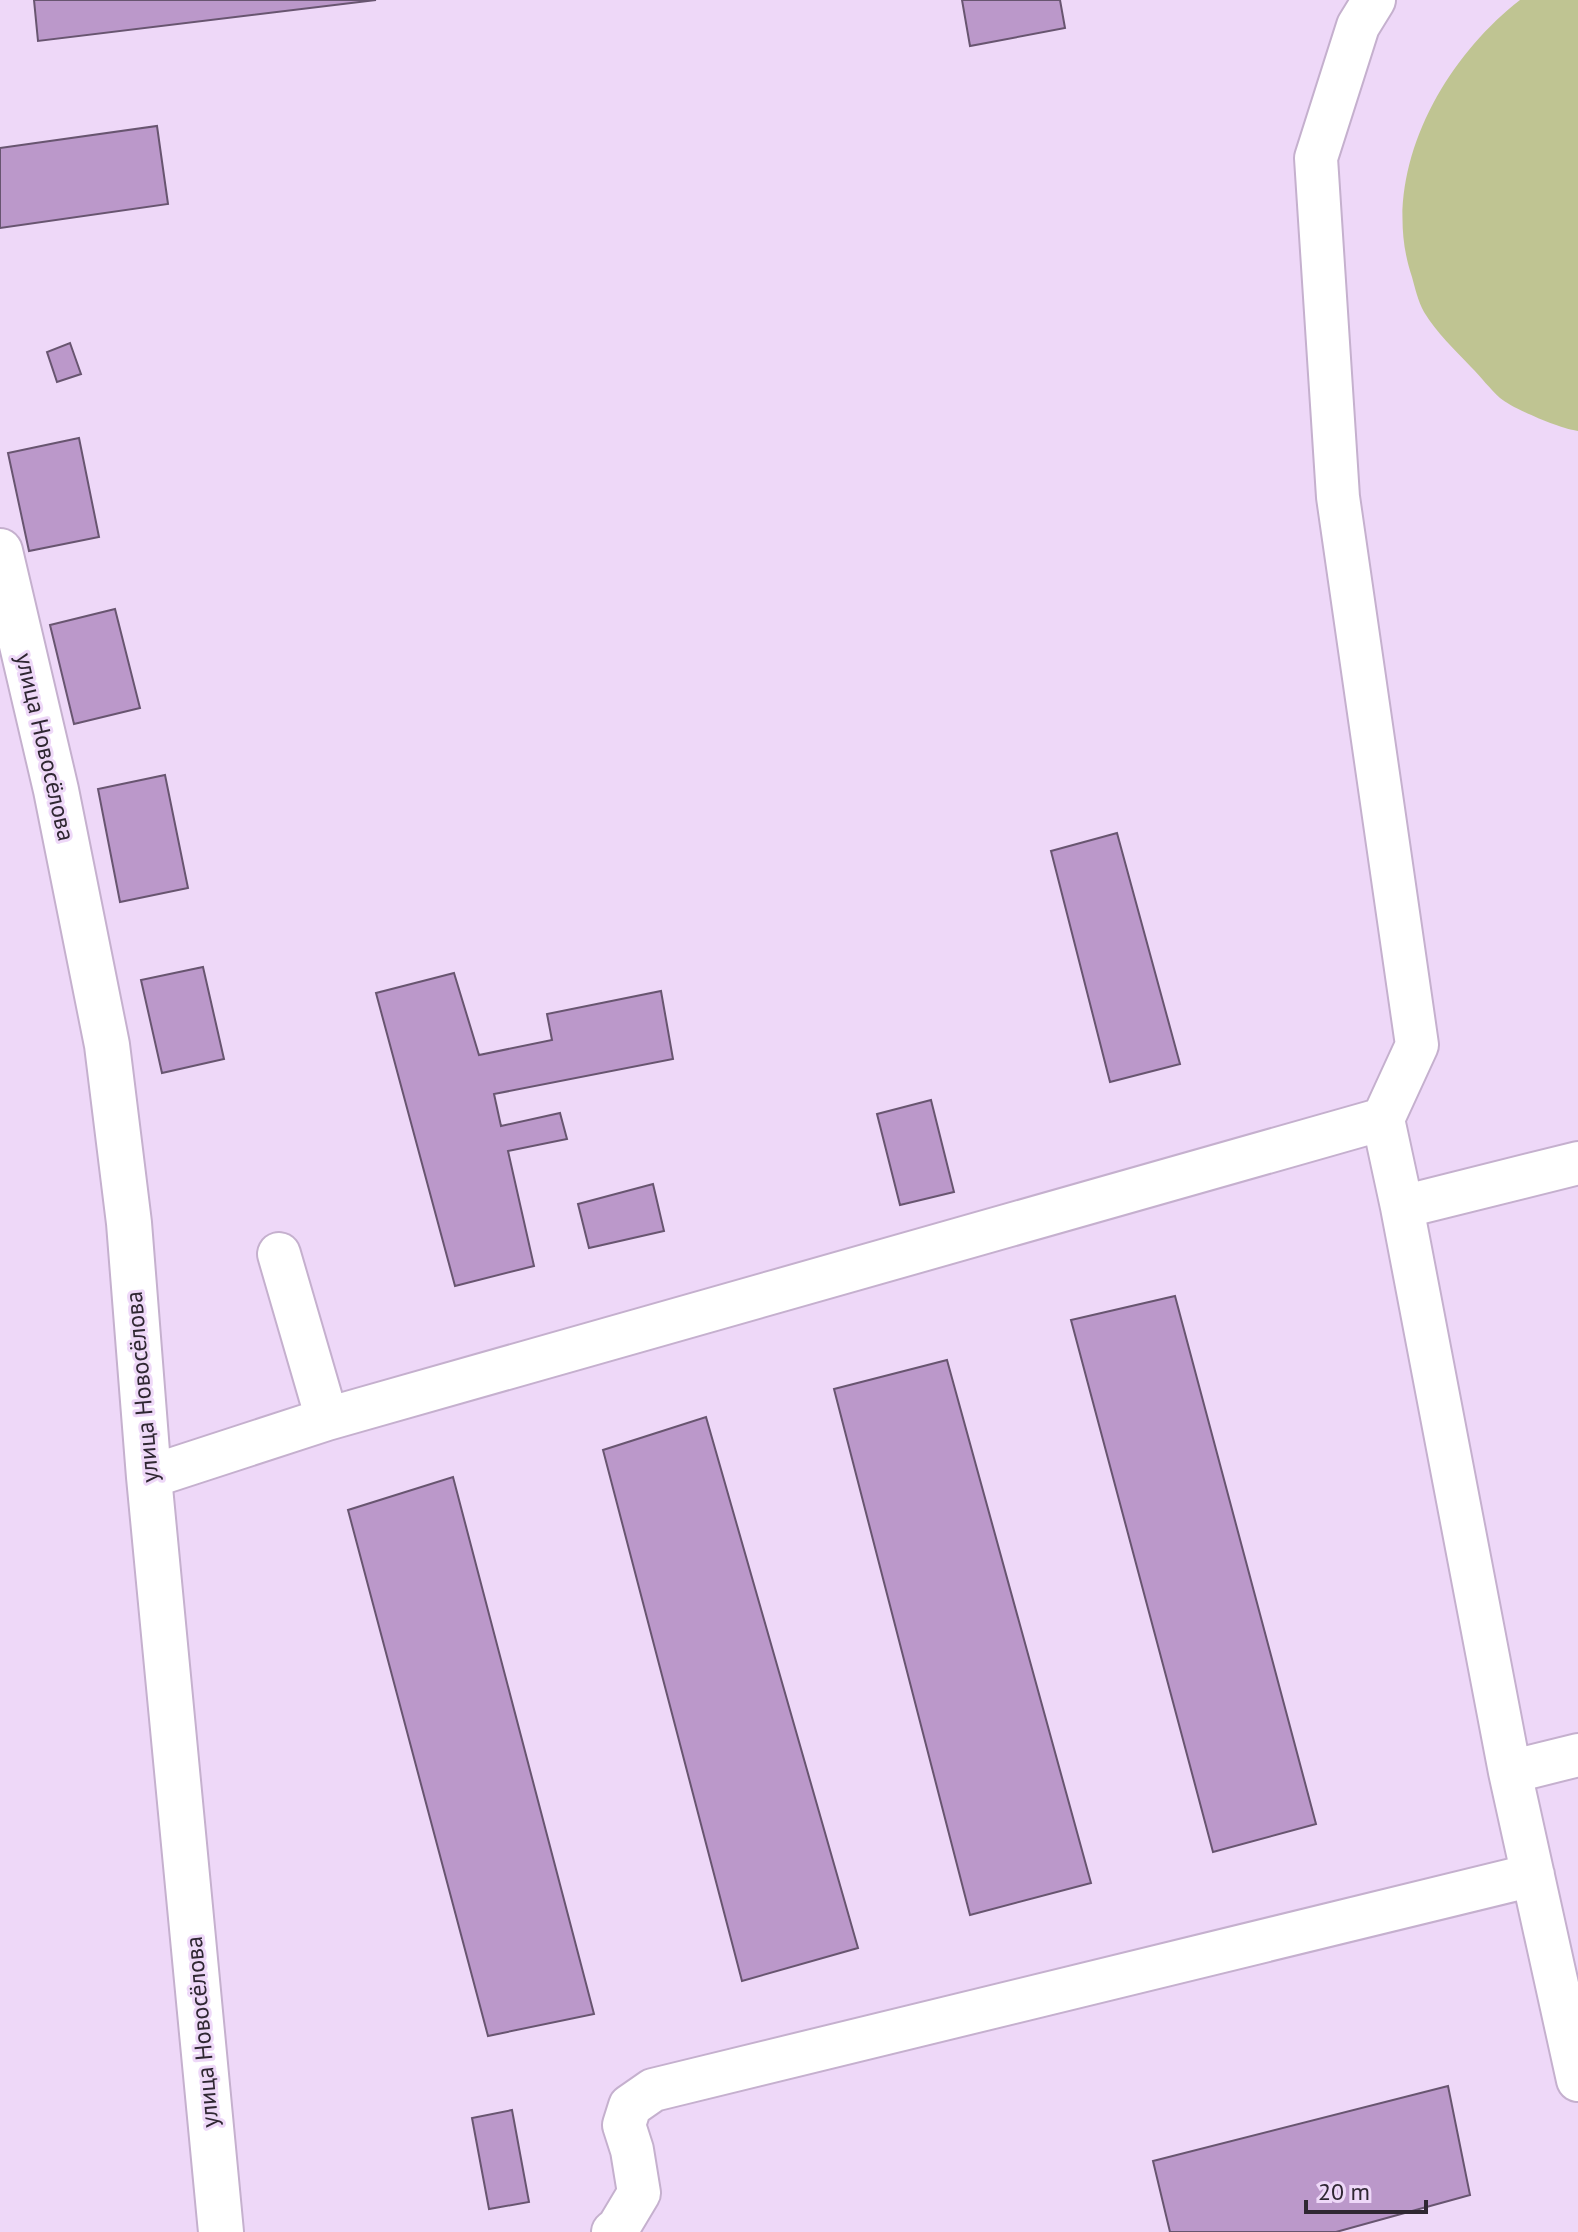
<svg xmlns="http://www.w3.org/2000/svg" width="1578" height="2232" font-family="'PT Sans',sans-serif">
<rect width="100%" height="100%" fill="#eed8f8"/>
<!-- green -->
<path fill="#bfc492" d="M 1520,0 L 1578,0 L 1578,431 C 1561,429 1513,409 1500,398 C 1490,389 1481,377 1471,367 C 1454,349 1437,333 1424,312 C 1418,301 1415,288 1412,277 C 1378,177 1440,62 1520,0 Z"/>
<!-- building -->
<path fill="#bb98ca" stroke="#685570" stroke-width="2" d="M 34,0 L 376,0 L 38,41 Z
M 962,0 L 1060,0 L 1065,28 L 970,46 Z
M 157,126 L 168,204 L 0,228 L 0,148 Z
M 70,343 L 81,374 L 57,382 L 47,352 Z
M 79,438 L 99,537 L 29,551 L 8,453 Z
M 115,609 L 140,708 L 74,724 L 50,625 Z
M 165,775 L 188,888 L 120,902 L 98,789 Z
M 1117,833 L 1180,1064 L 1110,1082 L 1051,851 Z
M 203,967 L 224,1059 L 162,1073 L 141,980 Z
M 454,973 L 479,1055 L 552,1040 L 547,1014 L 661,991 L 673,1059 L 494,1094 L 501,1126 L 560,1113 L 567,1139 L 508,1151 L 534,1266 L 455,1286 L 376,993 Z
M 931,1100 L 954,1192 L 900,1205 L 877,1114 Z
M 653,1184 L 664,1231 L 589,1248 L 578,1204 Z
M 1175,1296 L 1316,1824 L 1213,1852 L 1071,1320 Z
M 947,1360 L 1091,1883 L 970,1915 L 834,1389 Z
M 706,1417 L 858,1948 L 742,1981 L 603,1450 Z
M 453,1477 L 594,2014 L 488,2036 L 348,1510 Z
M 1448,2086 L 1470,2195 L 1336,2232 L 1170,2232 L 1153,2161 Z
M 512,2110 L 529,2202 L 489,2209 L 472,2118 Z"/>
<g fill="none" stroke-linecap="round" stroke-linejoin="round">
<!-- minor casing -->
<g stroke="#c5b0ce" stroke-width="46">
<path id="minor" d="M 1374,0 L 1358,26 L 1316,158 L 1338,497 L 1417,1045 L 1383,1119
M 1402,1207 L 1578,1163
M 279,1254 L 327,1419
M 149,1477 L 327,1419 L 1383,1119 L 1402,1207 L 1510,1772 L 1578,2080
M 1510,1772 L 1578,1755
M 613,2232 L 618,2228 L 639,2193 L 632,2150 L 624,2125 L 630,2106 L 653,2090 L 1533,1875"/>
</g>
<!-- major casing -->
<g stroke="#c5b0ce" stroke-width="48">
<path id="major" d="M 0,551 L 56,790 L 107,1045 L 129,1223 L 149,1477 L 221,2232"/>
</g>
<!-- minor -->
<use href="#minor" stroke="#fff" stroke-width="42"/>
<!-- major -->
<use href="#major" stroke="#fff" stroke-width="44"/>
</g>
<g text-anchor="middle" stroke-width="6" stroke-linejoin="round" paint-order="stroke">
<!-- street labels -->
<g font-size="24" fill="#2f2732" stroke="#eed8f8">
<text transform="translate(45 747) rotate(77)" y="8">улица Новосёлова</text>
<text transform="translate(142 1387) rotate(-95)" y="8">улица Новосёлова</text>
<text transform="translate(202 2032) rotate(-95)" y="8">улица Новосёлова</text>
</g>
</g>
<!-- scale -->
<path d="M1306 2200v12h120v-12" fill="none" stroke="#2f2732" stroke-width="4"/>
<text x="1318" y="2200" font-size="24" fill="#2f2732" stroke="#eed8f8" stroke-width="6" paint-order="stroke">20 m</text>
</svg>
